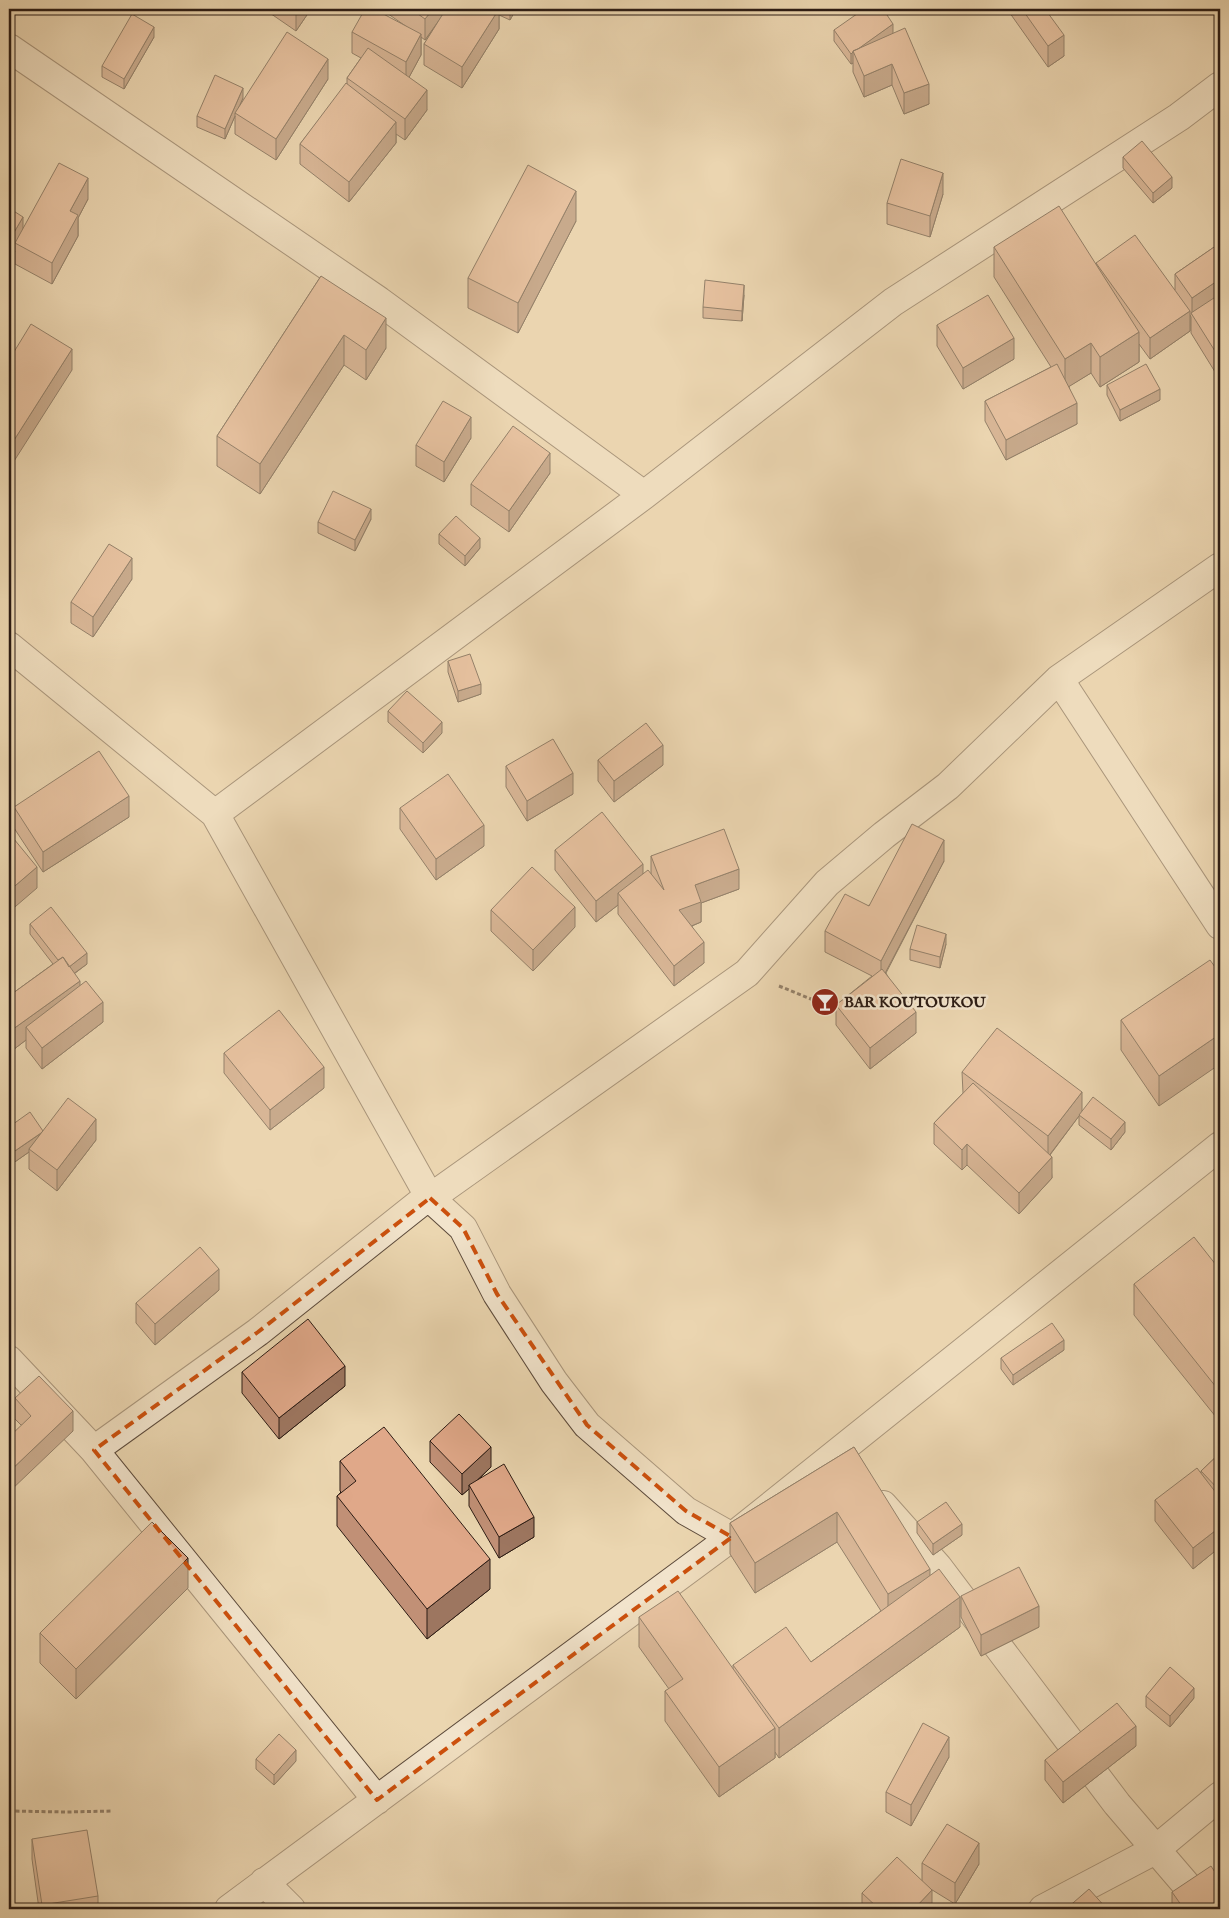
<svg xmlns="http://www.w3.org/2000/svg" width="1229" height="1918" font-family="'IM FELL English',serif">
<rect width="100%" height="100%" fill="#ebd6b0"/>
<filter id="stains"><feTurbulence type="fractalNoise" baseFrequency=".004" numOctaves="4"/><feColorMatrix values="0 0 0 0 .2 0 0 0 0 .09 0 0 0 0 .02 0 0 0 .5 -.17"/></filter>
<radialGradient id="worn" r=".72"><stop offset=".6" stop-color="#630" stop-opacity="0"/><stop offset="1" stop-color="#630" stop-opacity=".3"/></radialGradient>
<g fill="none" stroke-linecap="round" stroke-linejoin="round">
<!-- street casing -->
<g stroke="#5c4a3b" stroke-width="30">
<path id="street" d="M 9,48 L 379,301 L 644,495
M 9,646 L 215,814 L 430,1198 L 463,1228 L 497,1294 L 554,1382 L 587,1425 L 686,1511 L 732,1537
M 1059,679 L 1220,925
M 215,814 L 644,495 L 893,302 L 1179,117 L 1220,86
M 9,1360 L 94,1450 L 258,1332 L 420,1203 L 430,1198 L 747,973 L 827,883 L 884,835 L 948,786 L 1059,679 L 1220,567
M 94,1450 L 377,1800
M 883,1505 L 938,1567 L 1117,1804 L 1207,1909
M 264,1882 L 291,1909
M 229,1909 L 732,1537 L 1220,1146
M 1043,1909 L 1155,1850 L 1220,1796"/>
</g>
<!-- path -->
<path stroke="#2c1c14" stroke-width="3" stroke-dasharray="4 2.5" stroke-linecap="butt" d="M 779,986 L 838,1010
M 9,1811 L 67,1812 L 113,1811"/>
<!-- street -->
<use href="#street" stroke="#f2e4cc" stroke-width="28"/>
</g>
<!-- wall -->
<path fill="#c19076" stroke="#2c1c14" d="M 264,9 L 311,9 L 296,31 Z
M 381,9 L 516,9 L 510,20 L 499,15 L 499,29 L 462,88 L 424,65 L 424,44 L 439,21 L 425,40 L 421,37 L 421,55 L 409,77 L 427,110 L 405,140 L 396,134 L 396,143 L 349,202 L 300,164 L 300,144 L 347,84 L 347,78 L 361,58 L 352,53 L 352,32 L 407,27 Z
M 1007,9 L 1045,9 L 1064,56 L 1048,67 Z
M 834,30 L 893,34 L 929,104 L 904,114 L 892,85 L 864,97 L 853,72 L 853,63 L 851,64 L 834,41 Z
M 154,37 L 124,89 L 102,77 L 102,66 Z
M 328,79 L 276,160 L 235,134 L 235,116 L 225,139 L 197,127 L 197,116 L 243,98 L 240,105 Z
M 1123,157 L 1172,188 L 1153,203 L 1123,168 Z
M 943,194 L 930,237 L 887,224 L 887,203 Z
M 88,199 L 78,218 L 78,236 L 52,284 L 15,264 L 15,251 L 9,262 L 9,208 L 23,228 Z
M 576,221 L 518,333 L 468,308 L 468,278 Z
M 1220,243 L 1220,380 L 1191,333 L 1191,317 L 1190,315 L 1190,331 L 1150,359 L 1139,344 L 1139,362 L 1100,387 L 1091,373 L 1069,386 L 1077,424 L 1006,460 L 985,421 L 985,401 L 1051,367 L 994,277 L 994,247 L 1096,264 L 1175,290 L 1175,274 Z
M 321,276 L 386,348 L 366,380 L 344,365 L 260,494 L 217,466 L 217,436 Z
M 744,295 L 742,321 L 703,318 L 703,307 Z
M 937,325 L 1014,359 L 963,389 L 937,346 Z
M 1107,385 L 1160,400 L 1120,421 L 1107,395 Z
M 471,438 L 444,482 L 416,466 L 416,445 Z
M 550,473 L 509,532 L 471,505 L 471,484 Z
M 371,519 L 355,551 L 318,533 L 318,522 Z
M 439,534 L 480,548 L 465,566 L 439,544 Z
M 132,579 L 93,637 L 71,623 L 71,602 Z
M 448,661 L 481,694 L 458,702 L 448,672 Z
M 388,711 L 442,733 L 423,753 L 388,722 Z
M 598,760 L 663,765 L 614,802 L 598,781 Z
M 506,766 L 573,794 L 527,821 L 506,787 Z
M 14,807 L 129,817 L 43,872 L 14,828 Z
M 400,808 L 484,846 L 436,880 L 400,829 Z
M 555,850 L 643,874 L 651,874 L 651,856 L 739,889 L 701,903 L 701,922 L 692,926 L 704,963 L 674,986 L 618,914 L 618,905 L 596,922 L 555,870 Z
M 944,861 L 886,973 L 916,1033 L 870,1069 L 836,1025 L 836,1005 L 872,976 L 825,952 L 825,931 Z
M 491,910 L 575,927 L 533,971 L 491,931 Z
M 30,924 L 87,964 L 74,974 L 80,986 L 103,1022 L 42,1069 L 26,1048 L 26,1040 L 9,1053 L 9,996 L 53,964 L 30,934 Z
M 946,944 L 940,968 L 910,960 L 910,949 Z
M 1220,974 L 1159,1106 L 1121,1050 L 1121,1020 Z
M 224,1053 L 324,1088 L 270,1130 L 224,1073 Z
M 962,1072 L 1082,1112 L 1125,1132 L 1111,1150 L 1079,1125 L 1079,1116 L 1050,1155 L 1052,1178 L 1019,1214 L 967,1165 L 962,1170 L 934,1144 L 934,1123 L 963,1093 Z
M 43,1131 L 96,1140 L 57,1191 L 29,1169 L 29,1152 L 9,1166 Z
M 1220,1270 L 1220,1422 L 1134,1315 L 1134,1284 Z
M 219,1290 L 155,1345 L 136,1323 L 136,1303 Z
M 1064,1350 L 1013,1385 L 1001,1369 L 1001,1358 Z
M 242,1372 L 345,1386 L 279,1439 L 242,1393 Z
M 15,1398 L 73,1431 L 21,1425 L 15,1419 Z
M 430,1441 L 491,1467 L 478,1480 L 534,1537 L 499,1558 L 469,1506 L 469,1489 L 462,1495 L 430,1462 Z
M 854,1447 L 960,1627 L 779,1758 L 775,1752 L 775,1758 L 719,1797 L 665,1721 L 665,1691 L 669,1689 L 639,1647 L 639,1617 L 733,1669 L 733,1665 L 811,1662 L 881,1611 L 837,1542 L 755,1593 L 730,1554 L 730,1523 Z
M 1220,1453 L 1220,1547 L 1193,1569 L 1155,1521 L 1155,1500 L 1201,1473 L 1201,1471 Z
M 340,1461 L 490,1589 L 427,1639 L 337,1526 L 337,1496 L 341,1492 L 340,1491 Z
M 917,1522 L 962,1535 L 933,1555 L 917,1533 Z
M 188,1588 L 76,1699 L 40,1663 L 40,1633 Z
M 961,1596 L 1039,1627 L 981,1656 L 961,1617 Z
M 1146,1696 L 1194,1698 L 1170,1727 L 1146,1707 Z
M 1136,1746 L 1063,1803 L 1045,1780 L 1045,1760 Z
M 949,1757 L 911,1826 L 886,1812 L 886,1792 Z
M 256,1759 L 296,1761 L 274,1785 L 256,1769 Z
M 32,1839 L 98,1896 L 98,1909 L 39,1909 L 32,1859 Z
M 922,1863 L 979,1864 L 955,1904 L 929,1888 L 932,1909 L 862,1909 L 862,1893 L 922,1881 Z
M 1172,1892 L 1220,1909 L 1172,1909 Z"/>
<!-- shaded-wall -->
<path fill="#9d7660" stroke="#2c1c14" d="M 297,9 L 311,9 L 296,31 L 296,10 Z
M 433,9 L 447,9 L 425,40 L 425,19 Z
M 499,9 L 499,29 L 462,88 L 462,67 Z
M 510,9 L 516,9 L 510,20 Z
M 893,24 L 893,34 L 853,52 Z
M 154,27 L 154,37 L 124,89 L 124,79 Z
M 421,34 L 421,55 L 406,83 L 406,62 Z
M 1064,35 L 1064,56 L 1048,67 L 1048,46 Z
M 853,52 L 853,63 L 851,64 L 851,54 Z
M 328,59 L 328,79 L 276,160 L 276,139 Z
M 892,64 L 892,85 L 864,97 L 864,76 Z
M 929,84 L 929,104 L 904,114 L 904,93 Z
M 243,88 L 243,98 L 236,114 L 235,113 L 235,116 L 225,139 L 225,129 Z
M 427,90 L 427,110 L 405,140 L 405,119 Z
M 396,122 L 396,143 L 349,202 L 349,182 Z
M 943,173 L 943,194 L 930,237 L 930,216 Z
M 1172,177 L 1172,188 L 1153,203 L 1153,193 Z
M 88,178 L 88,199 L 78,218 L 78,236 L 52,284 L 52,263 L 70,211 Z
M 576,191 L 576,221 L 518,333 L 518,303 Z
M 23,217 L 23,237 L 15,243 L 15,251 L 9,262 L 9,241 Z
M 1220,279 L 1220,300 L 1192,315 L 1192,298 Z
M 744,285 L 744,295 L 742,321 L 742,311 Z
M 1190,311 L 1190,331 L 1150,359 L 1150,338 Z
M 386,318 L 386,348 L 366,380 L 366,350 Z
M 1139,332 L 1139,362 L 1100,387 L 1100,357 Z
M 344,335 L 344,365 L 260,494 L 260,464 Z
M 1014,338 L 1014,359 L 963,389 L 963,368 Z
M 1091,343 L 1091,373 L 1065,389 L 1065,359 Z
M 72,349 L 72,370 L 9,469 L 9,448 Z
M 1160,389 L 1160,400 L 1120,421 L 1120,410 Z
M 1077,403 L 1077,424 L 1006,460 L 1006,440 Z
M 471,417 L 471,438 L 444,482 L 444,462 Z
M 550,453 L 550,473 L 509,532 L 509,511 Z
M 371,509 L 371,519 L 355,551 L 355,540 Z
M 480,538 L 480,548 L 465,566 L 465,556 Z
M 132,558 L 132,579 L 93,637 L 93,617 Z
M 481,684 L 481,694 L 458,702 L 458,691 Z
M 442,722 L 442,733 L 423,753 L 423,743 Z
M 663,745 L 663,765 L 614,802 L 614,781 Z
M 573,773 L 573,794 L 527,821 L 527,801 Z
M 129,796 L 129,817 L 43,872 L 43,852 Z
M 484,825 L 484,846 L 436,880 L 436,859 Z
M 944,840 L 944,861 L 881,981 L 881,961 Z
M 643,864 L 643,885 L 618,893 L 618,905 L 596,922 L 596,901 Z
M 37,867 L 37,888 L 9,912 L 9,891 Z
M 739,869 L 739,889 L 701,903 L 701,922 L 679,931 L 679,910 L 695,885 Z
M 575,907 L 575,927 L 533,971 L 533,950 Z
M 946,934 L 946,944 L 940,968 L 940,957 Z
M 704,942 L 704,963 L 674,986 L 674,966 Z
M 87,953 L 87,964 L 65,980 L 65,970 Z
M 80,981 L 80,1002 L 26,1027 L 26,1040 L 9,1053 L 9,1032 Z
M 103,1002 L 103,1022 L 42,1069 L 42,1048 Z
M 916,1012 L 916,1033 L 870,1069 L 870,1048 Z
M 1220,1034 L 1220,1064 L 1159,1106 L 1159,1076 Z
M 324,1067 L 324,1088 L 270,1130 L 270,1110 Z
M 1082,1092 L 1082,1112 L 1048,1157 L 1048,1136 Z
M 96,1119 L 96,1140 L 57,1191 L 57,1170 Z
M 1125,1122 L 1125,1132 L 1111,1150 L 1111,1139 Z
M 43,1132 L 29,1149 L 29,1152 L 9,1166 L 9,1155 Z
M 967,1144 L 967,1165 L 962,1170 L 962,1150 Z
M 1052,1157 L 1052,1178 L 1019,1214 L 1019,1193 Z
M 219,1269 L 219,1290 L 155,1345 L 155,1324 Z
M 1064,1340 L 1064,1350 L 1013,1385 L 1013,1375 Z
M 345,1366 L 345,1386 L 279,1439 L 279,1418 Z
M 73,1411 L 73,1431 L 9,1492 L 9,1472 Z
M 491,1447 L 491,1467 L 470,1487 L 469,1485 L 469,1489 L 462,1495 L 462,1474 Z
M 837,1512 L 837,1542 L 755,1593 L 755,1563 Z
M 534,1517 L 534,1537 L 499,1558 L 499,1537 Z
M 962,1524 L 962,1535 L 933,1555 L 933,1544 Z
M 1220,1527 L 1220,1547 L 1193,1569 L 1193,1548 Z
M 188,1558 L 188,1588 L 76,1699 L 76,1669 Z
M 490,1559 L 490,1589 L 427,1639 L 427,1609 Z
M 930,1569 L 930,1599 L 888,1624 L 888,1594 Z
M 960,1597 L 960,1627 L 779,1758 L 779,1728 Z
M 1039,1606 L 1039,1627 L 981,1656 L 981,1635 Z
M 1194,1688 L 1194,1698 L 1170,1727 L 1170,1716 Z
M 1136,1726 L 1136,1746 L 1063,1803 L 1063,1782 Z
M 775,1728 L 775,1758 L 719,1797 L 719,1767 Z
M 949,1737 L 949,1757 L 911,1826 L 911,1805 Z
M 296,1750 L 296,1761 L 274,1785 L 274,1775 Z
M 979,1843 L 979,1864 L 955,1904 L 955,1883 Z
M 932,1890 L 932,1909 L 914,1909 Z"/>
<!-- building -->
<path fill="#e0a889" stroke="#2c1c14" d="M 365,9 L 374,9 L 421,34 L 406,62 L 352,32 Z
M 411,9 L 433,9 L 425,19 Z
M 446,9 L 499,9 L 462,67 L 424,44 Z
M 864,9 L 883,9 L 893,24 L 858,49 L 853,51 L 853,52 L 851,54 L 834,30 Z
M 1022,9 L 1045,9 L 1064,35 L 1048,46 Z
M 132,14 L 154,27 L 124,79 L 102,66 Z
M 905,28 L 929,84 L 904,93 L 892,64 L 864,76 L 853,51 Z
M 287,32 L 328,59 L 276,139 L 235,113 Z
M 368,48 L 427,90 L 405,119 L 347,78 Z
M 215,75 L 243,88 L 225,129 L 197,116 Z
M 346,83 L 396,122 L 349,182 L 300,144 Z
M 1142,141 L 1172,177 L 1153,193 L 1123,157 Z
M 901,159 L 943,173 L 930,216 L 887,203 Z
M 59,163 L 88,178 L 70,211 L 78,215 L 52,263 L 15,243 Z
M 528,165 L 576,191 L 518,303 L 468,278 Z
M 1059,206 L 1139,332 L 1100,357 L 1091,343 L 1065,359 L 994,247 Z
M 9,208 L 23,217 L 9,241 Z
M 1135,235 L 1190,311 L 1150,338 L 1096,263 Z
M 1220,243 L 1220,279 L 1192,298 L 1175,274 Z
M 321,276 L 386,318 L 366,350 L 344,335 L 260,464 L 217,436 Z
M 705,280 L 744,285 L 742,311 L 703,307 Z
M 1220,294 L 1220,359 L 1191,313 Z
M 988,295 L 1014,338 L 963,368 L 937,325 Z
M 31,324 L 72,349 L 9,448 L 9,360 Z
M 1057,364 L 1077,403 L 1006,440 L 985,401 Z
M 1146,364 L 1160,389 L 1120,410 L 1107,385 Z
M 443,401 L 471,417 L 444,462 L 416,445 Z
M 513,426 L 550,453 L 509,511 L 471,484 Z
M 333,491 L 371,509 L 355,540 L 318,522 Z
M 456,516 L 480,538 L 465,556 L 439,534 Z
M 109,544 L 132,558 L 93,617 L 71,602 Z
M 470,654 L 481,684 L 458,691 L 448,661 Z
M 407,691 L 442,722 L 423,743 L 388,711 Z
M 646,723 L 663,745 L 614,781 L 598,760 Z
M 553,739 L 573,773 L 527,801 L 506,766 Z
M 99,751 L 129,796 L 43,852 L 14,807 Z
M 448,774 L 484,825 L 436,859 L 400,808 Z
M 602,812 L 643,864 L 596,901 L 555,850 Z
M 912,824 L 944,840 L 881,961 L 825,931 L 845,894 L 869,906 Z
M 724,829 L 739,869 L 695,885 L 701,902 L 679,910 L 704,942 L 674,966 L 618,893 L 648,870 L 664,890 L 651,856 Z
M 9,833 L 37,867 L 9,891 Z
M 532,867 L 575,907 L 533,950 L 491,910 Z
M 51,907 L 87,953 L 69,967 L 63,957 L 58,960 L 30,924 Z
M 917,925 L 946,934 L 940,957 L 910,949 Z
M 63,957 L 80,981 L 9,1032 L 9,996 Z
M 1210,960 L 1220,974 L 1220,1034 L 1159,1076 L 1121,1020 Z
M 882,969 L 916,1012 L 870,1048 L 836,1005 Z
M 86,981 L 103,1002 L 42,1048 L 26,1027 Z
M 279,1010 L 324,1067 L 270,1110 L 224,1053 Z
M 997,1028 L 1082,1092 L 1048,1136 L 962,1072 Z
M 973,1083 L 1052,1157 L 1019,1193 L 967,1144 L 962,1150 L 934,1123 Z
M 1093,1097 L 1125,1122 L 1111,1139 L 1079,1115 Z
M 68,1098 L 96,1119 L 57,1170 L 29,1149 Z
M 30,1112 L 43,1131 L 41,1133 L 9,1155 L 9,1127 Z
M 1194,1237 L 1220,1270 L 1220,1392 L 1134,1284 Z
M 200,1247 L 219,1269 L 155,1324 L 136,1303 Z
M 308,1319 L 345,1366 L 279,1418 L 242,1372 Z
M 1052,1323 L 1064,1340 L 1013,1375 L 1001,1358 Z
M 39,1376 L 73,1411 L 9,1472 L 9,1437 L 31,1416 L 15,1398 Z
M 459,1414 L 491,1447 L 462,1474 L 430,1441 Z
M 384,1427 L 490,1559 L 427,1609 L 337,1496 L 356,1481 L 340,1461 Z
M 854,1447 L 930,1569 L 888,1594 L 837,1512 L 755,1563 L 730,1523 Z
M 1220,1453 L 1220,1491 L 1201,1471 Z
M 504,1464 L 534,1517 L 499,1537 L 469,1485 Z
M 1197,1468 L 1220,1498 L 1220,1527 L 1193,1548 L 1155,1500 Z
M 946,1502 L 962,1524 L 933,1544 L 917,1522 Z
M 152,1522 L 188,1558 L 76,1669 L 40,1633 Z
M 1019,1567 L 1039,1606 L 981,1635 L 961,1596 Z
M 939,1569 L 960,1597 L 779,1728 L 733,1665 L 786,1627 L 811,1662 Z
M 678,1591 L 775,1728 L 719,1767 L 665,1691 L 683,1679 L 639,1617 Z
M 1170,1667 L 1194,1688 L 1170,1716 L 1146,1696 Z
M 1117,1703 L 1136,1726 L 1063,1782 L 1045,1760 Z
M 923,1723 L 949,1737 L 911,1805 L 886,1792 Z
M 279,1734 L 296,1750 L 274,1775 L 256,1759 Z
M 947,1824 L 979,1843 L 955,1883 L 922,1863 Z
M 87,1830 L 98,1896 L 42,1905 L 32,1839 Z
M 897,1857 L 932,1890 L 914,1909 L 879,1909 L 862,1893 Z
M 1211,1866 L 1220,1880 L 1220,1909 L 1184,1909 L 1172,1892 Z
M 1089,1889 L 1107,1909 L 1066,1909 Z
M 293,1906 L 298,1909 L 290,1909 Z"/>
<!-- marked area -->
<path d="M0 0H1229V1918H0ZM 430,1198 L 463,1228 L 497,1294 L 587,1425 L 686,1511 L 732,1537 L 377,1800 L 94,1450 L 258,1332 Z" fill="#ebd6b0" fill-opacity=".55" fill-rule="evenodd"/>
<path fill="none" stroke="#cc500d" stroke-width="4" stroke-dasharray="10 6" stroke-linejoin="round" d="M 430,1198 L 463,1228 L 497,1294 L 587,1425 L 686,1511 L 732,1537 L 377,1800 L 94,1450 L 258,1332 Z"/>
<!-- icons -->
<defs>
<g id="bar-disc" transform="scale(1.4375)"><circle r="9.5" fill="#8f2418" stroke="#f2e4cc"/><path d="M-6-5H6L.8 .8V4.5H3.5V6h-7V4.5H-.8V.8Z" fill="#fff"/></g>
</defs>
<g fill-rule="evenodd">
<use href="#bar-disc" x="825" y="1002"/>
</g>
<g text-anchor="middle" stroke-width="5" stroke-linejoin="round" paint-order="stroke">
<!-- poi labels -->
<g font-size="15" font-weight="bold" fill="#2c1c14" stroke="#f2e4cc" text-anchor="start">
<text x="844" y="1007">BAR KOUTOUKOU</text>
</g>
</g>
<!-- margin -->
<rect width="1229" height="1918" fill="none" stroke="#ebd6b0" stroke-width="30"/>
<rect x="10" y="10" width="1209" height="1898" fill="none" stroke="#2c1c14" stroke-width="2.5"/>
<rect x="15" y="15" width="1199" height="1888" fill="none" stroke="#2c1c14"/>
<rect width="100%" height="100%" filter="url(#stains)"/>
<rect width="100%" height="100%" fill="url(#worn)"/>
</svg>
